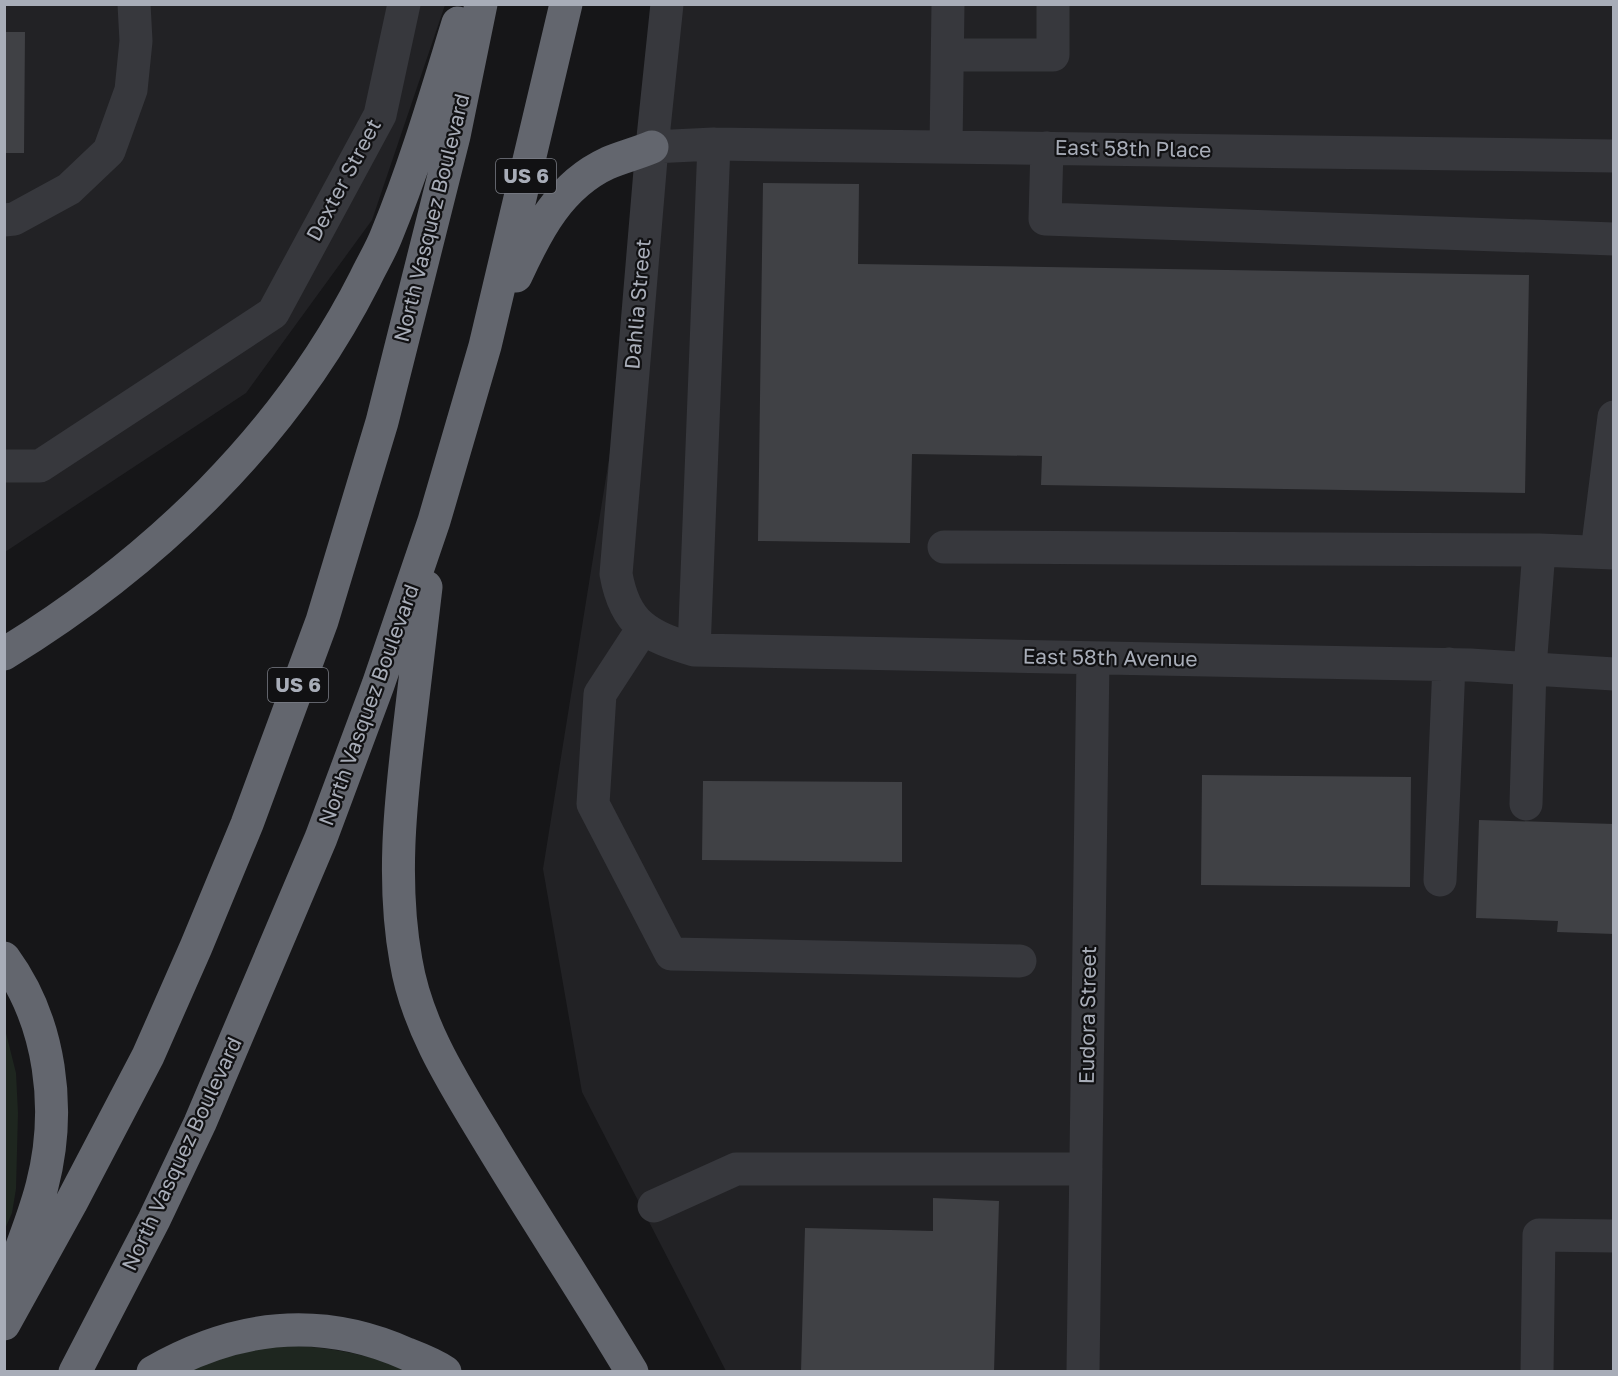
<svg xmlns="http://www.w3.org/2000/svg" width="1618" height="1376" font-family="'Golos Text',sans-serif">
<rect width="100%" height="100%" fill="#161618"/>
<!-- built -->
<path fill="#222225" d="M 5,5 L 445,5 L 372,220 L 246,393 L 5,552 Z
M 682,5 L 1613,5 L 1613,1371 L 726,1371 L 582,1092 L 543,869 Z"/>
<!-- green -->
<path fill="#1e261f" d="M 4,1025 L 16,1073 L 18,1113 L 16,1189 L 12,1213 L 5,1229 Z
M 274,1345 C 322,1346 366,1352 410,1372 L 181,1372 L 196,1365 Z"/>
<!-- building -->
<path fill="#404145" d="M 4,32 L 25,32 L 24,153 L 4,153 Z
M 763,183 L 859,184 L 858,264 L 1529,275 L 1525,493 L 1041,485 L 1042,456 L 912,454 L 910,543 L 758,541 Z
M 1202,775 L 1411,777 L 1410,887 L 1201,885 Z
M 703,781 L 902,782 L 902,862 L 702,860 Z
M 1479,820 L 1614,824 L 1614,934 L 1557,932 L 1558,921 L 1476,918 Z
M 933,1198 L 999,1201 L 994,1372 L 801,1372 L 805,1228 L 933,1231 Z"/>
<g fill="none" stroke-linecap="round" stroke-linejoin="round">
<!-- minor -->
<path stroke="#37383d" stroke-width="33" d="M 667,4 L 652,147 L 616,574 C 625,625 648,636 694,650 L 1470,665 L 1614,674
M 948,55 L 1053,55 L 1053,4
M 652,147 L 714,144 L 1614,156
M 946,147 L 948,4
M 1047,148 L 1045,219 L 1614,239
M 4,220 L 14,219 L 69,189 L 109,151 L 131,90 L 136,41 L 134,4
M 4,466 L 40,466 L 273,313 L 380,115 L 404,4
M 944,547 L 1539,550 L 1530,668 L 1526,804
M 1539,550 L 1614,553
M 1597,552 L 1614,417
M 643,628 L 600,694 L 593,804 L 671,954 L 1020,961
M 694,650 L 714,144
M 1440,880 L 1449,664
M 654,1206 L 736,1169 L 1086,1169
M 1083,1372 L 1093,658
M 1537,1372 L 1539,1235 L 1614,1236"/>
<!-- highway -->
<path stroke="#63666e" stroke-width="33" d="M 516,276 C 537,230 560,185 608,163 C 622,157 638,153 652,147
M 426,587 C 420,635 415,683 409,731 C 400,807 392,884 406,961 C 417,1028 456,1087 491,1145 C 537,1221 586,1295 632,1372
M 4,654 C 154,562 285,437 365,279 C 372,264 381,250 387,234 C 415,166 436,94 458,23
M 4,958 C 51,1022 62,1109 42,1186 C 33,1221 18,1255 6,1290
M 4,1324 L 71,1203 L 148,1056 L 196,947 L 247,824 L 322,621 L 382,422 L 454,136 L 481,4
M 75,1372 L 154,1220 L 200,1123 L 321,838 L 378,685 L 434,521 L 485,346 L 566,4
M 153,1372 C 235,1325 320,1315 407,1354 C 420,1359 433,1364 445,1372"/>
</g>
<g text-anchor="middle" stroke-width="4.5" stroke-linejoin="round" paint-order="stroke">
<!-- shield labels -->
<g fill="#111113" stroke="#7b7e86" stroke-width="1.5">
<rect x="496" y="159" width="60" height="34" rx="4.5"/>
<rect x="268" y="668" width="60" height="34" rx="4.5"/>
</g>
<g font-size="20" font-weight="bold" fill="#a8adb8">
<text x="526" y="183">US 6</text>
<text x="298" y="692">US 6</text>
</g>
<!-- street labels -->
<g font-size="21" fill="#a8adb8" stroke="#111113">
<text transform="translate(1133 149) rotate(1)" y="7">East 58th Place</text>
<text transform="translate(344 180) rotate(-62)" y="7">Dexter Street</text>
<text transform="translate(432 218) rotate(-76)" y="7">North Vasquez Boulevard</text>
<text transform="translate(638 304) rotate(-85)" y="7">Dahlia Street</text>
<text transform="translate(1110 658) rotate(1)" y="7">East 58th Avenue</text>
<text transform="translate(369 705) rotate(-70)" y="7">North Vasquez Boulevard</text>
<text transform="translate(1088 1015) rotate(-89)" y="7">Eudora Street</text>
<text transform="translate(182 1154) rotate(-65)" y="7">North Vasquez Boulevard</text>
</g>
</g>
<!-- border -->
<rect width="1618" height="1376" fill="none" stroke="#a8adb8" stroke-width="12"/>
</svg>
